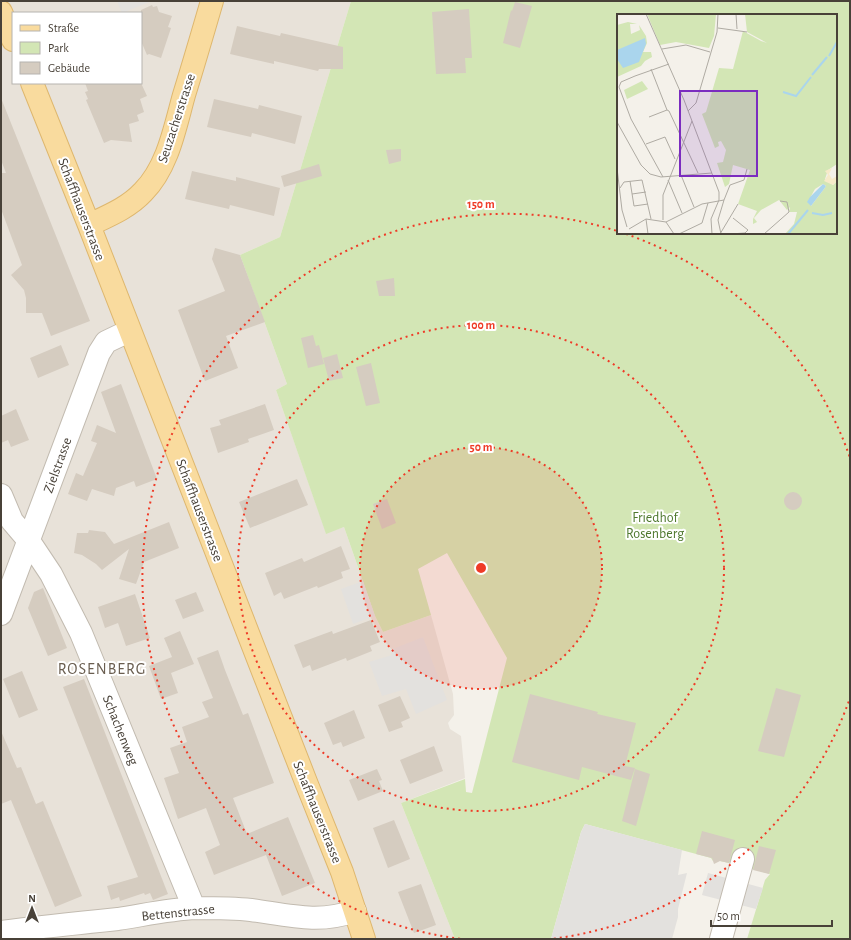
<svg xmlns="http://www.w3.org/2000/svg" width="851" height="940" font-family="'Alegreya Sans',sans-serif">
<rect width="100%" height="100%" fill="#f4f1ea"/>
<!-- residential -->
<path fill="#e8e2d9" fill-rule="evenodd" d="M 1,1 L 351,1 L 280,237 L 240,255 L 287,384 L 276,390 L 326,533 L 344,527 L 375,616 L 383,632 L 431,615 L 453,694 L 454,715 L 448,723 L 450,729 L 461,736 L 465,778 L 401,803 L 455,939 L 1,939 ZM 13,13 L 141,13 L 141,83 L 13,83 Z"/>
<!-- green -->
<path fill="#d3e6b5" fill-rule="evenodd" d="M 351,1 L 850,1 L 850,939 L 747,939 L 765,880 L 770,874 L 729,862 L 729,863 L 720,861 L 713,861 L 711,858 L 585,824 L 581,832 L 551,939 L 455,939 L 401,803 L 465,779 L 466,792 L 472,793 L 507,658 L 447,553 L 418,569 L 431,615 L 383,632 L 375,616 L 344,527 L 326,534 L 276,390 L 287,384 L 240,255 L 280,237 ZM 618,15 L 836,15 L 836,233 L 618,233 Z"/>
<!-- parking -->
<path fill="#e3e1de" d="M 117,1 L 152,1 L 122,13 Z
M 363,581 L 375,616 L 353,624 L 341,589 Z
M 423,637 L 447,700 L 416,714 L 406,689 L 382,696 L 369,662 L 392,655 L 390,650 Z
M 585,824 L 682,850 L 678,875 L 687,873 L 678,909 L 678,917 L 672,939 L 551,939 L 581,832 Z
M 708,873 L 763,888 L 756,909 L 702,895 Z"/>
<!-- building -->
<path fill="#d5ccc0" d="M 515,2 L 532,6 L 520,48 L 503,43 L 511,10 L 512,11 Z
M 152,5 L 153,7 L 157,6 L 159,12 L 172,16 L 168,27 L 171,28 L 161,58 L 149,54 L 147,55 L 141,41 L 141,10 Z
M 469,9 L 472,58 L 465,58 L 466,73 L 436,74 L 432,12 Z
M 237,26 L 280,36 L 281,33 L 343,47 L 343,69 L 319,69 L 318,71 L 274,61 L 274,64 L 230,54 Z
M 85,83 L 141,83 L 147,96 L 140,99 L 144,112 L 137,115 L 139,121 L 129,124 L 132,142 L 111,140 L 104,143 L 86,100 L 88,99 L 85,92 L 88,91 Z
M 1,98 L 90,321 L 51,336 L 42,313 L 26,313 L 26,298 L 24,290 L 11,275 L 22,265 L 1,209 L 1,173 L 6,173 L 1,160 Z
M 214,99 L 258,109 L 259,105 L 302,116 L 295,144 L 252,133 L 251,137 L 207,127 Z
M 401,149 L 401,161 L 389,164 L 386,150 Z
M 319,164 L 322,176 L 284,187 L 281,176 Z
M 192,171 L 236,181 L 236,177 L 280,188 L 274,216 L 230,205 L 229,209 L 185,199 Z
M 215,248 L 240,255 L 265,322 L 226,336 L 238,368 L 205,381 L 178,310 L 225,291 L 212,259 Z
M 394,278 L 395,296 L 379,296 L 376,281 Z
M 313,335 L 316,346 L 319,345 L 324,364 L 308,368 L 301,338 Z
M 61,345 L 69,365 L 38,378 L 30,358 Z
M 337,354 L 343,378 L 329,381 L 323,358 Z
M 371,363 L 380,403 L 366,406 L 356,367 Z
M 121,384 L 157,479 L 136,487 L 134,481 L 116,488 L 114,496 L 92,489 L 87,501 L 68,494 L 76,473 L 83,476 L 97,443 L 91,441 L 97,425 L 116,433 L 101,392 Z
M 265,404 L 274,430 L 248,439 L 249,442 L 218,453 L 210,428 L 221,425 L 219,420 Z
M 16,409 L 29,440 L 11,447 L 8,440 L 1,443 L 1,416 Z
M 297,479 L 308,505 L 250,528 L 239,502 Z
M784 501a9 9 0 1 1 18 0a9 9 0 1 1-18 0Z
M 387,499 L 396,523 L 382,529 L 373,504 Z
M 169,522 L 179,548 L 144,562 L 136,584 L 119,579 L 129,549 L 102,570 L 96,564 L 82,555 L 74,553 L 77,533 L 88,533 L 89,530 L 105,532 L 114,544 Z
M 341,546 L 350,569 L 341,572 L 343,578 L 318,588 L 317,586 L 284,599 L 281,592 L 274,596 L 265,573 L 302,558 L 304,562 Z
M 43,588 L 67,648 L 48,656 L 28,608 L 34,592 Z
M 196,592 L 204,611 L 183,619 L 175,600 Z
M 135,594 L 150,638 L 126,646 L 118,623 L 105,628 L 98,607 Z
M 371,620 L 380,642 L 370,646 L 372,651 L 347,661 L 346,658 L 312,671 L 310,665 L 303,668 L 294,645 L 332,631 L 333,634 Z
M 180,631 L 194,664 L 171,673 L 178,693 L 161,699 L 149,666 L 172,657 L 164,638 Z
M 218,650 L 225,670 L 243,715 L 248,713 L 274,783 L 233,798 L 247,834 L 288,817 L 315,883 L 282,896 L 266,855 L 214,875 L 205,852 L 220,845 L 206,808 L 178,819 L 164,778 L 179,773 L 170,748 L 187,742 L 182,727 L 209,717 L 202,702 L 213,698 L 197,658 Z
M 22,671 L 38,710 L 19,718 L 3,679 Z
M 84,679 L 168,894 L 153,900 L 150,893 L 145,895 L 144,893 L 120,901 L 119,897 L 111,900 L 107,886 L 138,877 L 63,687 Z
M 776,688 L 801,695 L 784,757 L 758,751 Z
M 530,694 L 598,712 L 597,714 L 636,723 L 625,766 L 635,768 L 631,780 L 582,767 L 579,780 L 512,762 Z
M 400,696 L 410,718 L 401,722 L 403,727 L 389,732 L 378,705 Z
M 354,710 L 365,738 L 343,747 L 341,742 L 333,745 L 324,723 Z
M 1,731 L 17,768 L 21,767 L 36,804 L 43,801 L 82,896 L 55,907 L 11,800 L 1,804 Z
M 434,746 L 443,771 L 410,784 L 400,760 Z
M 377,769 L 382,780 L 379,781 L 383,791 L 358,801 L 349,780 Z
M 635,769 L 650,774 L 636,826 L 622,821 Z
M 394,820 L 410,859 L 388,868 L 373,828 Z
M 702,831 L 735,840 L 729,863 L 720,861 L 714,864 L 712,858 L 696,854 Z
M 759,846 L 776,850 L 769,874 L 753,870 Z
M 421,884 L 436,925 L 414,933 L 398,892 Z"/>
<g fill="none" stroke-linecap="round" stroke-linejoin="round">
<!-- minor casing -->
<g stroke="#c2bbb0" stroke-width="24">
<path id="minor" d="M 1,495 L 12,521 L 29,541 L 51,574 L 81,633 L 194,908
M 1,614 L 99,353 L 106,342 L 129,331
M 1,932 C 40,927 79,923 118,919 C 144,915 171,909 196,908 C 215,908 233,908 251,910 C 288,915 318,924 355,911
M 721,939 L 743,859"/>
</g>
<!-- major casing -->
<g stroke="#deb76e" stroke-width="24">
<path id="major" d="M 1,12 L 13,40
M 32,83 L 89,225 L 306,782 L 342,872 L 364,939
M 89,225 C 108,216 128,208 143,192 C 168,167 175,127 184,95 C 194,63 203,32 212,1"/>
</g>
<!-- minor -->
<use href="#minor" stroke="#fff" stroke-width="22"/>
<!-- major -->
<use href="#major" stroke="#f9db9e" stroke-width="22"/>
</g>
<!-- distance rings -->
<circle cx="481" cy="568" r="121" fill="#ef3b27" fill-opacity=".12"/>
<g fill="none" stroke="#ef3b27" stroke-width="2" stroke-dasharray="2 4">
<circle cx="481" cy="568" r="121"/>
<circle cx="481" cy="568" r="243"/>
<path d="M626 234A364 364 0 1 1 617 231"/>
</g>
<g text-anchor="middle" stroke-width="4" stroke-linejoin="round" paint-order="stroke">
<!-- street labels -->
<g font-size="14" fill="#484138" stroke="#fff">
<text transform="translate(176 118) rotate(-72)" y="5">Seuzacherstrasse</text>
<text transform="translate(82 209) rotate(69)" y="5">Schaffhauserstrasse</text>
<text transform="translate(57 465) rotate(-70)" y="5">Zielstrasse</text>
<text transform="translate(200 510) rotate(69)" y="5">Schaffhauserstrasse</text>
<text transform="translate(121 730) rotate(68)" y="5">Schachenweg</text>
<text transform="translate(318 812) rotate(68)" y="5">Schaffhauserstrasse</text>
<text transform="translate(178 912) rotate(-6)" y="5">Bettenstrasse</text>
</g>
<!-- park labels -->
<g font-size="14" fill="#4e782e" stroke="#fff">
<text x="655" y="522">Friedhof<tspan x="655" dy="16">Rosenberg</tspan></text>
</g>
<!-- quarter labels -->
<g font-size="16" letter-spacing="1" fill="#6a5e50" stroke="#fff">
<text x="102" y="674">ROSENBERG</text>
</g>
</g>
<!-- overview -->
<g transform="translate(617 14)">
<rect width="220" height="220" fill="#f4f1ea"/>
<path d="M 30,0 L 99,0 L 97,22 L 92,34 L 59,28 L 43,31 ZM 128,0 L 220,0 L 220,150 L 211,156 L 208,165 L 216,171 L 220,167 L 220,220 L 168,220 L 177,210 L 180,198 L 172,198 L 173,193 L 170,196 L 162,186 L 144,196 L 137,204 L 140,208 L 136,210 L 136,205 L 140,197 L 121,190 L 133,156 L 116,151 L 112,170 L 108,173 L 100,149 L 106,148 L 109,136 L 104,127 L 101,128 L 102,132 L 98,134 L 85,100 L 89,98 L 102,54 L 116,55 L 126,17 L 144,27 L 150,29 L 130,18 ZM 206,170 L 209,172 L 207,175 L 194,192 L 193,184 L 198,175 ZM 11,8 L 20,10 L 13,10 L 14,20 L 23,16 L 22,11 L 29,22 L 30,29 L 26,38 L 34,38 L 35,43 L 28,47 L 24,52 L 0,63 L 0,11 ZM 25,67 L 31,75 L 10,85 L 7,76 Z" fill="#d3e6b5" fill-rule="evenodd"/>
<path d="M 215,154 L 212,160 L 215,165 L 220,162 L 220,167 L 216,171 L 207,167 L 211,161 L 208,157 Z" fill="#f6eac9"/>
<path d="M 28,24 L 29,30 L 22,48 L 6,54 L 0,45 L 0,36 ZM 206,170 L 209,172 L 207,175 L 194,192 L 190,188 L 193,183 Z" fill="#aad5ed"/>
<path fill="none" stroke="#aad5ed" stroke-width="2" d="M 212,42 L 220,28M 195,61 L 210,43M 166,78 L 179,82 L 194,63M 195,199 L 206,201 L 215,199M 171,220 L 191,196"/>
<path fill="none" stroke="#afaba3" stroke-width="1" d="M 29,0 L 67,86 L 102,178 L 102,186 L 94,205 L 95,220M 119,0 L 120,15M 101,14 L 130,18M 45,35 L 69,31 L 93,38M 34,55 L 50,96 L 52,97 L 81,159M 71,97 L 79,89 L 100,18 L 101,0M 32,103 L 50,96M 0,108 L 24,151 L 33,160 L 44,163 L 95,159M 29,130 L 48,123 L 58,145M 0,154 L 5,196 L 10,213M 64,161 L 77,193M 46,163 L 14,105 L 2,73 L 4,68 L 18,62 L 52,50M 51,166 L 65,199M 13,167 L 17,192 L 31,190M 3,174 L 7,168 L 25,166 L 34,205M 15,180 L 29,178M 29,205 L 31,220M 46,206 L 46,181 L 75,107M 49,208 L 57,220M 12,215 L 29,205 L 49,208 L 85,190 L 107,186 L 113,171 L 127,166 L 130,155M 62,220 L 85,209 L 91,189M 103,220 L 121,190M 104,220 L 101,206 L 107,186M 113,220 L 128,219 L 131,216 L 116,204M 147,220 L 172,198 L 170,188 L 163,187"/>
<path fill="#7b2cbf" fill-opacity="0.15" stroke="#7b2cbf" stroke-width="2" d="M 63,77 L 140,77 L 140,162 L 63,162 Z"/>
<rect width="220" height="220" fill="none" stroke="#484138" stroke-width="2"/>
</g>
<circle cx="481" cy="568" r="6" fill="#ef3b27" stroke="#fff" stroke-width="2"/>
<g font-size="12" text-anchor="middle" font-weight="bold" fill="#ef3b27" stroke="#fff" stroke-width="4" stroke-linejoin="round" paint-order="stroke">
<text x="481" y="208">150 m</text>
<text x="481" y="329">100 m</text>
<text x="481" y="451">50 m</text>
</g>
<!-- border -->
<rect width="851" height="940" fill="none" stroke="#484138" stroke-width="4"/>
<!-- legend -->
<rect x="12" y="12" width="130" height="72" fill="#ffffff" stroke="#b6b3af"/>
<rect x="20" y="25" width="20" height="6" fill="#f9db9e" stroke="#b6b3af"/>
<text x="48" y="32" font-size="12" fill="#484138">Straße</text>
<rect x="20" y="42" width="20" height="12" fill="#d3e6b5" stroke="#b6b3af"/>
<text x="48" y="52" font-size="12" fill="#484138">Park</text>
<rect x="20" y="62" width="20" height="12" fill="#d5ccc0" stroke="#b6b3af"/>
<text x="48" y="72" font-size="12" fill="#484138">Gebäude</text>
<!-- north arrow -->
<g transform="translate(32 908)" stroke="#ffffff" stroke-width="3" paint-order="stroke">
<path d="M0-3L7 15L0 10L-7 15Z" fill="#484138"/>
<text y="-6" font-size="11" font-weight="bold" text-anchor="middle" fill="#484138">N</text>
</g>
<!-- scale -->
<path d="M711 920v6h121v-6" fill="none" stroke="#484138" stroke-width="2"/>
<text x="717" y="920" font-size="12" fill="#484138" stroke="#ffffff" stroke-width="3" paint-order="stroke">50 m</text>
</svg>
